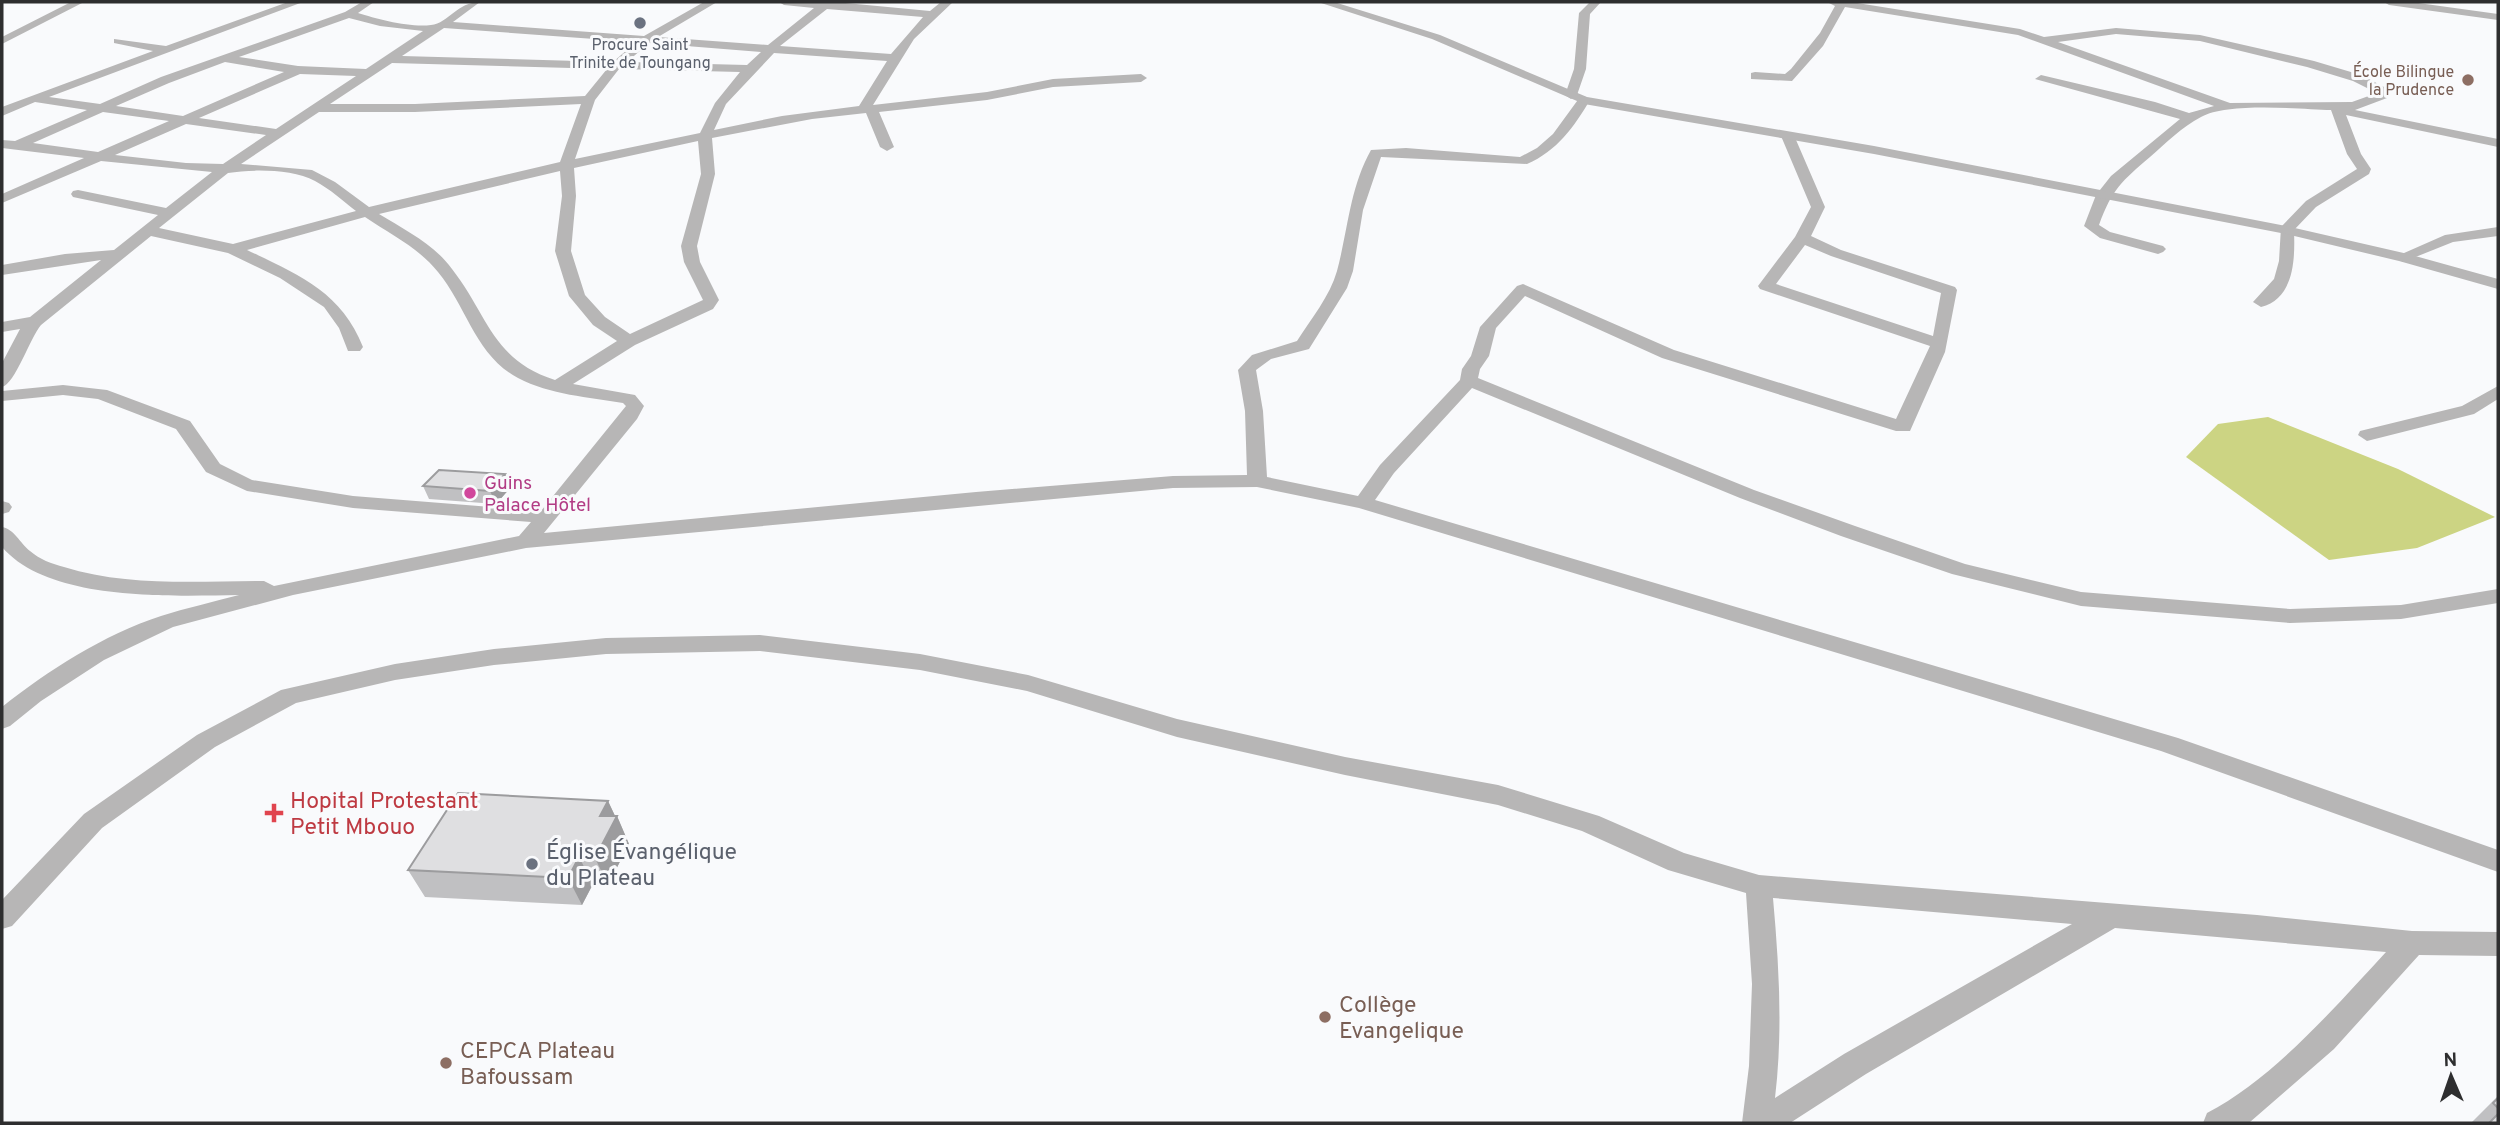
<svg xmlns="http://www.w3.org/2000/svg" width="2500" height="1125" font-family="Overpass,sans-serif">
<rect width="100%" height="100%" fill="#f9fafc"/>
<!-- green -->
<path fill="#ccd483" d="M 2268,417 L 2398,469 L 2495,517 L 2417,548 L 2329,560 L 2186,457 L 2218,424 Z"/>
<g fill="none" stroke-linecap="round" stroke-linejoin="round">
<!-- minor -->
<path fill="#b7b6b6" fill-rule="evenodd" d="M 71,2 L 84,2 L 2,44 L 2,37 Z
M 288,2 L 303,2 L 49,97 L 100,104 L 161,77 L 345,12 L 362,2 L 374,2 L 358,13 C 377,19 411,28 431,25 C 449,23 457,2 480,2 L 453,22 L 644,36 L 704,2 L 717,2 L 658,37 L 768,45 L 814,8 L 784,5 L 779,2 L 835,2 L 930,11 L 941,2 L 953,2 L 914,39 L 873,105 L 987,92 L 1053,79 L 1141,74 L 1147,78 L 1141,82 L 1053,87 L 987,100 L 879,112 L 894,147 L 887,151 L 880,147 L 866,113 L 812,119 L 712,138 L 715,174 L 697,246 L 700,262 L 719,300 L 713,309 L 635,345 L 573,384 L 635,395 L 644,406 L 637,419 L 544,533 L 976,492 L 1173,476 L 1247,475 L 1245,411 L 1238,370 L 1252,355 L 1297,341 C 1311,319 1330,296 1337,271 C 1348,230 1350,187 1371,150 L 1406,148 L 1520,157 L 1537,148 L 1553,134 L 1580,97 L 1584,96 L 1590,100 C 1574,127 1557,151 1527,164 L 1381,157 L 1363,210 L 1353,271 L 1347,288 L 1309,349 L 1271,359 L 1256,370 L 1263,411 L 1267,477 L 1358,496 L 1380,465 L 1460,380 L 1462,369 L 1471,356 L 1480,327 L 1517,286 L 1523,284 L 1674,350 L 1896,419 L 1930,346 L 1760,289 L 1758,286 L 1795,237 L 1811,207 L 1781,136 L 1788,132 L 1793,133 L 1825,207 L 1811,236 L 1841,250 L 1955,287 L 1957,290 L 1945,352 L 1910,431 L 1896,431 L 1662,358 L 1525,296 L 1496,328 L 1489,356 L 1480,369 L 1478,378 L 1754,490 L 1855,526 L 1965,564 L 2081,592 L 2290,609 L 2401,605 L 2498,589 L 2498,603 L 2401,619 L 2290,623 L 2081,606 L 1952,574 L 1841,536 L 1740,498 L 1472,388 L 1394,473 L 1375,500 L 2178,738 L 2498,850 L 2498,872 L 2161,751 L 1359,508 L 1257,487 L 1173,488 L 526,548 L 293,595 L 173,627 L 104,660 L 41,701 L 10,726 L 2,729 L 2,707 C 49,670 103,635 161,616 C 186,608 213,602 239,595 C 172,596 49,602 2,547 L 2,527 C 14,529 20,543 30,551 C 39,559 52,564 64,567 C 127,587 199,581 264,581 L 274,586 L 519,536 L 531,522 L 353,508 L 247,491 L 206,472 L 176,429 L 98,399 L 63,395 L 2,401 L 2,391 L 63,385 L 107,390 L 190,421 L 220,464 L 252,480 L 353,496 L 541,511 L 626,406 L 623,403 C 589,397 550,395 518,378 C 475,355 467,307 438,272 C 419,248 390,234 365,217 L 247,250 C 297,274 341,291 363,347 L 360,351 L 348,351 L 339,328 L 324,307 L 280,278 L 228,253 L 151,236 L 41,325 C 30,338 15,384 2,387 L 2,363 L 20,329 L 2,332 L 2,322 L 30,317 L 101,260 L 2,275 L 2,265 L 65,254 L 114,250 L 158,215 L 73,197 L 71,194 L 73,191 L 78,190 L 166,208 L 212,172 L 101,161 L 2,203 L 2,194 L 84,158 L 2,148 L 2,140 L 15,141 L 87,110 L 35,102 L 2,116 L 2,107 L 153,51 L 114,43 L 114,39 L 166,46 ZM 827,9 L 923,17 L 891,54 L 780,46 ZM 349,18 L 380,26 L 423,31 L 366,69 L 298,66 L 239,57 ZM 444,28 L 636,42 L 613,62 L 402,56 ZM 649,43 L 761,52 L 747,65 L 627,62 ZM 774,53 L 887,61 L 859,106 L 782,116 L 714,130 L 726,104 ZM 225,62 L 284,72 L 183,116 L 116,106 L 169,83 ZM 392,63 L 607,69 L 585,96 L 415,104 L 330,104 ZM 619,69 L 740,72 L 715,103 L 700,133 L 575,159 L 595,100 ZM 300,74 L 356,76 L 276,129 L 199,118 ZM 581,104 L 560,162 L 369,207 L 335,182 L 312,170 L 241,164 L 319,112 L 415,112 ZM 103,112 L 169,121 L 98,152 L 33,143 ZM 186,124 L 266,135 L 223,164 L 186,163 L 115,155 ZM 698,141 L 701,174 L 681,246 L 684,262 L 703,300 L 630,334 L 605,317 L 585,295 L 571,251 L 576,196 L 574,168 ZM 560,171 L 562,196 L 555,251 L 569,296 L 593,325 L 617,341 L 555,380 C 492,360 488,315 452,269 C 434,244 405,230 379,214 ZM 228,173 C 253,169 292,169 315,181 C 330,189 343,201 356,211 L 233,244 L 159,228 ZM 1805,245 L 1831,256 L 1941,293 L 1933,336 L 1776,284 Z
M 1590,2 L 1601,2 L 1590,14 L 1586,69 L 1577,95 L 1571,99 L 1565,95 L 1574,69 L 1579,13 Z
M 1827,2 L 1851,2 L 2020,29 L 2044,37 L 2116,28 L 2200,35 L 2314,61 L 2361,75 L 2390,90 L 2387,98 L 2355,110 L 2498,139 L 2498,147 L 2346,115 L 2361,154 L 2371,169 L 2369,174 L 2316,207 L 2294,230 C 2295,258 2295,298 2261,307 L 2253,302 L 2274,279 L 2279,261 L 2281,227 L 2306,201 L 2357,169 L 2347,154 L 2331,110 C 2299,109 2228,102 2201,117 C 2182,127 2166,143 2150,157 C 2122,181 2112,189 2099,225 L 2110,232 L 2163,246 L 2166,249 L 2163,252 L 2158,254 L 2100,238 L 2084,226 L 2096,195 L 2111,176 L 2180,119 L 2035,79 L 2041,75 L 2155,102 L 2189,113 L 2214,106 L 2018,35 L 1845,7 L 1823,46 L 1792,81 L 1751,79 L 1751,73 L 1755,72 L 1785,74 L 1791,69 L 1820,33 L 1835,6 ZM 2116,34 L 2200,41 L 2307,67 L 2353,81 L 2377,93 L 2352,102 L 2230,103 L 2058,42 Z
M 2384,2 L 2411,2 L 2498,14 L 2498,20 L 2389,5 Z
M 2498,227 L 2498,236 L 2453,242 L 2403,262 L 2395,257 L 2445,235 Z
M 2498,386 L 2498,399 L 2474,414 L 2367,441 L 2358,435 L 2360,431 L 2462,406 Z
M 2,501 L 9,503 L 12,507 L 9,512 L 2,514 Z
M 760,635 L 920,654 L 1028,675 L 1177,719 L 1345,757 L 1498,785 L 1599,816 L 1684,853 L 1759,875 L 2257,915 L 2412,931 L 2498,932 L 2498,956 L 2419,955 L 2334,1049 L 2250,1122 L 2203,1123 L 2207,1113 C 2274,1078 2335,1007 2386,952 L 2115,928 L 1866,1074 L 1790,1123 L 1742,1123 L 1749,1066 L 1752,984 L 1746,893 L 1668,870 L 1582,831 L 1498,805 L 1345,775 L 1177,737 L 1027,691 L 920,670 L 760,651 L 606,654 L 494,665 L 395,680 L 296,703 L 215,747 L 102,828 L 12,926 L 2,929 L 2,900 L 84,814 L 197,735 L 281,690 L 395,664 L 494,649 L 606,638 ZM 1773,898 L 2072,924 L 1844,1054 L 1775,1098 C 1783,1031 1779,965 1773,898 Z"/>
<!-- tertiary -->
<path fill="#b7b6b6" fill-rule="evenodd" d="M 1318,2 L 1334,2 L 1440,35 L 1587,97 L 1874,146 L 2286,226 L 2408,254 L 2498,279 L 2498,289 L 2399,261 L 2286,234 L 1874,154 L 1584,104 L 1432,39 Z"/>
</g>
<!-- wall -->
<path fill="#c0c0c2" d="M 423,486 L 511,487 L 496,504 L 429,499 Z
M 608,801 L 615,816 L 617,816 L 629,844 L 608,885 L 593,884 L 582,905 L 425,897 L 408,870 Z
M 2498,1096 L 2498,1123 L 2471,1123 Z"/>
<!-- shaded-wall -->
<path fill="#9c9c9e" d="M 505,474 L 511,487 L 496,504 L 490,491 Z
M 608,801 L 616,818 L 617,816 L 629,844 L 608,885 L 595,858 L 600,816 Z
M 579,857 L 593,884 L 582,905 L 568,878 Z"/>
<!-- building -->
<path fill="#dfdfe1" stroke="#9c9c9e" stroke-width="2" d="M 439,470 L 505,474 L 490,491 L 423,486 Z
M 458,793 L 608,801 L 600,816 L 617,816 L 595,858 L 579,857 L 568,878 L 408,870 Z
M 2498,1098 L 2498,1108 L 2493,1103 Z
M 2498,1114 L 2498,1123 L 2489,1123 Z"/>
<!-- markers -->
<g fill="#6b7280" stroke="#f9fafc" stroke-width="2.5">
<circle cx="640" cy="23" r="7"/>
<circle cx="532" cy="864" r="7"/>
</g>
<g fill="#8d6e63" stroke="#f9fafc" stroke-width="2.5">
<circle cx="2468" cy="80" r="7"/>
<circle cx="1325" cy="1017" r="7"/>
<circle cx="446" cy="1063" r="7"/>
</g>
<circle fill="#d1479c" stroke="#f9fafc" stroke-width="2.5" cx="470" cy="493" r="7"/>
<path fill="#e0444e" stroke="#f9fafc" stroke-width="2.5" d="M270.5 802.5h7v7h7v7h-7v7h-7v-7h-7v-7h7z"/>
<g text-anchor="middle" stroke-width="6" stroke-linejoin="round" paint-order="stroke">
<!-- far-worship labels -->
<g font-size="16" fill="#5b616d" stroke="#f9fafc">
<text x="640" y="50">Procure Saint<tspan x="640" dy="18">Trinite de Toungang</tspan></text>
</g>
<!-- far-education labels -->
<g font-size="16" fill="#785e54" stroke="#f9fafc" text-anchor="end">
<text x="2454" y="77">École Bilingue<tspan x="2454" dy="18">la Prudence</tspan></text>
</g>
<!-- hotel labels -->
<g font-size="19" fill="#b23c85" stroke="#f9fafc" text-anchor="start">
<text x="484" y="489">Guins<tspan x="484" dy="22">Palace Hôtel</tspan></text>
</g>
<!-- near-health labels -->
<g font-size="23" fill="#be3a42" stroke="#f9fafc" text-anchor="start">
<text x="290" y="808">Hopital Protestant<tspan x="290" dy="26">Petit Mbouo</tspan></text>
</g>
<!-- near-worship labels -->
<g font-size="23" fill="#5b616d" stroke="#f9fafc" text-anchor="start">
<text x="546" y="859">Église Évangélique<tspan x="546" dy="26">du Plateau</tspan></text>
</g>
<!-- near-education labels -->
<g font-size="23" fill="#785e54" stroke="#f9fafc" text-anchor="start">
<text x="1339" y="1012">Collège<tspan x="1339" dy="26">Evangelique</tspan></text>
<text x="460" y="1058">CEPCA Plateau<tspan x="460" dy="26">Bafoussam</tspan></text>
</g>
</g>
<!-- border -->
<rect width="2500" height="1125" fill="none" stroke="#2e2e2f" stroke-width="7"/>
<!-- north arrow -->
<g transform="translate(2451 1076) rotate(358)" stroke="#f9fafc" stroke-width="5" paint-order="stroke">
<path d="M0-5L12 26L0 18L-12 26Z" fill="#2e2e2f"/>
<text y="-10" font-size="19" font-weight="bold" text-anchor="middle" fill="#2e2e2f">N</text>
</g>
</svg>
